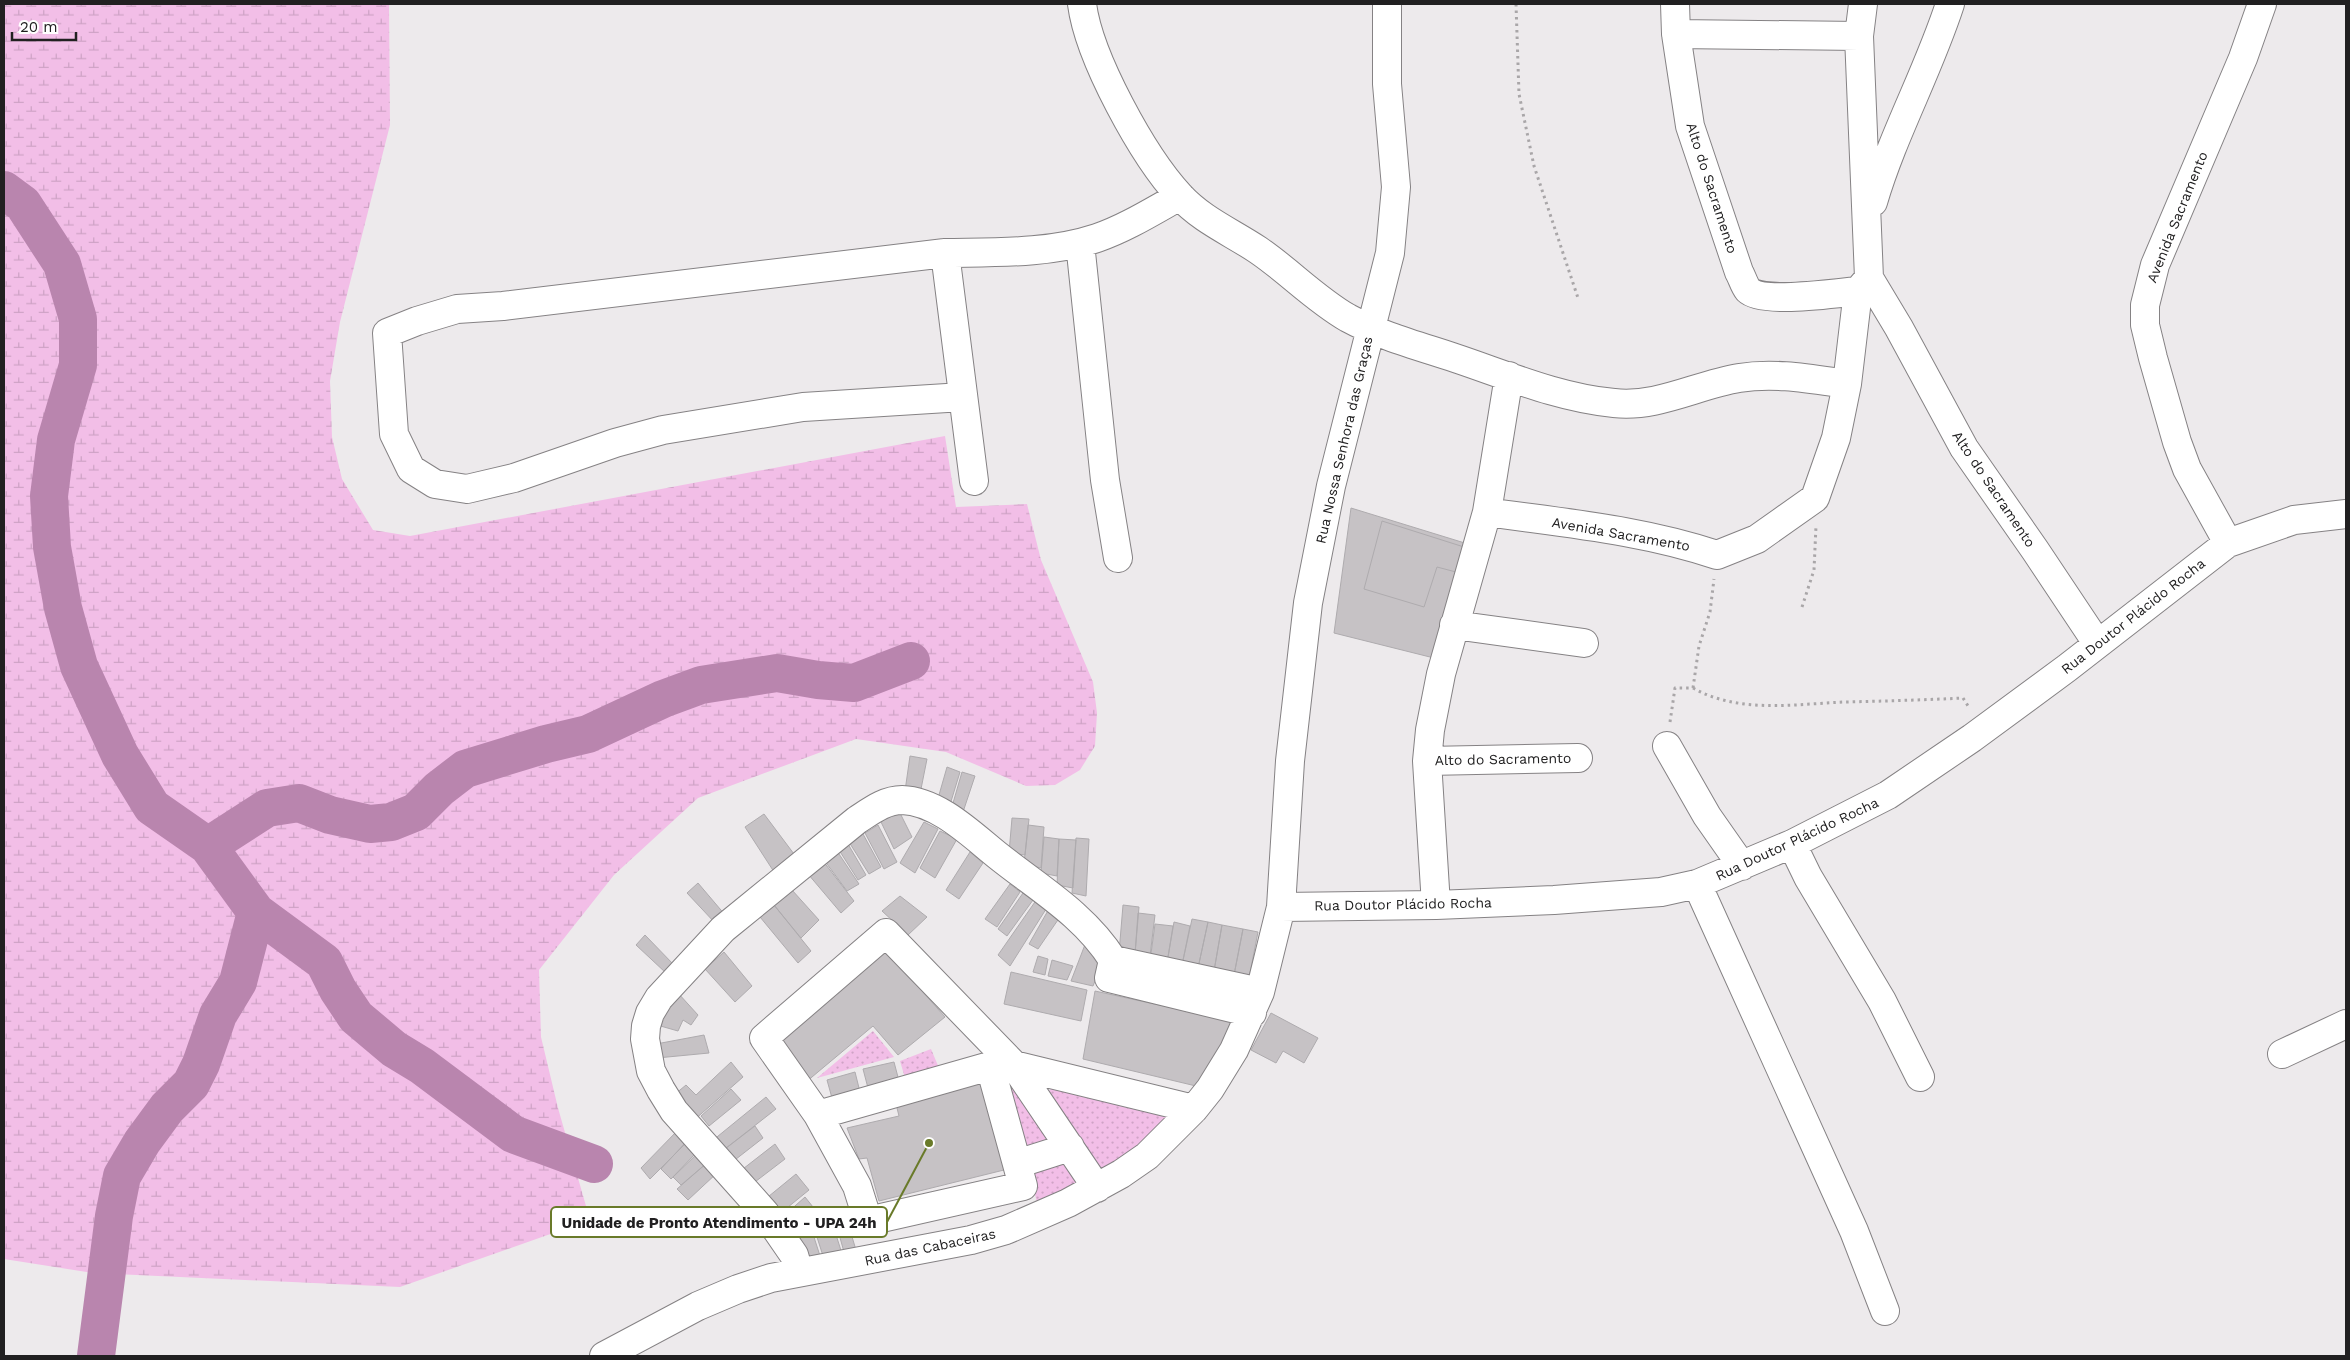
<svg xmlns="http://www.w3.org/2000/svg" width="2350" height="1360" font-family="'Work Sans',sans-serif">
<defs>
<pattern id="grass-dots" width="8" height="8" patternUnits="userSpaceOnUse" patternTransform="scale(1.25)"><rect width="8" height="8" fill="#f2bee7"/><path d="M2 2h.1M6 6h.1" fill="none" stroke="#cfa3c6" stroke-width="1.8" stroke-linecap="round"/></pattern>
<pattern id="wetland-marsh" width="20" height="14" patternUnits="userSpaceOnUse" patternTransform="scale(1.25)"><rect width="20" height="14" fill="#f2bee7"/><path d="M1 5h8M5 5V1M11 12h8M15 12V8" fill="none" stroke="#cfa3c6"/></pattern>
</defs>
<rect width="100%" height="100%" fill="#edeaec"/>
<!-- grass -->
<path fill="url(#grass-dots)" d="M 873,1031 L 894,1057 L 817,1078 Z
M 931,1049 L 939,1068 L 905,1078 L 900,1061 Z
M 1005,1068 L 1055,1143 L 1025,1153 Z
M 1053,1087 L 1171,1117 L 1149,1141 L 1103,1173 L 1046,1094 Z
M 1064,1157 L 1083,1184 L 1037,1203 L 1029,1168 Z"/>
<!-- wetland -->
<path fill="url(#wetland-marsh)" d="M 4,4 L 389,4 L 390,125 L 340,322 L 330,381 L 332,437 L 342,479 L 373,530 L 410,536 L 945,436 L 956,507 L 1027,504 L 1041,560 L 1093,682 L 1097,713 L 1095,746 L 1080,770 L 1055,785 L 1026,786 L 946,752 L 856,739 L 698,798 L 614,875 L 539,970 L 541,1037 L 558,1108 L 590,1220 L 400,1287 L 93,1273 L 4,1259 Z"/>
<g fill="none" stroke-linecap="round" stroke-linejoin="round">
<!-- river -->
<path stroke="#b985ae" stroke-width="38" d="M 4,190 L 23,204 L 62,264 L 78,319 L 78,365 L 56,440 L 49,496 L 52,547 L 63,608 L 79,666 L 120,755 L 152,807 L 208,846 L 256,912 L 324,962 L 338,990 L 356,1017 L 394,1049 L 422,1066 L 513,1134 L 594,1164
M 208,846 L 267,808 L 299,803 L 330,815 L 370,824 L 391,822 L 416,812 L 439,789 L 465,769 L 546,744 L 588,734 L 663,699 L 701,685 L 777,673 L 818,680 L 854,683 L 911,661
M 96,1356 L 114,1216 L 122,1176 L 142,1142 L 167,1108 L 191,1084 L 201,1064 L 218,1015 L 238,982 L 256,912"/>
</g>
<!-- building -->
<path fill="#c6c2c5" stroke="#aeabae" d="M 1351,508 L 1468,544 L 1434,658 L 1334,633 Z
M 1382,521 L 1464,547 L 1456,572 L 1437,567 L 1424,607 L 1364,589 Z
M 910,756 L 927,759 L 920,794 L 905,791 Z
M 947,767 L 960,772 L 949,808 L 937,802 Z
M 962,772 L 975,776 L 962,815 L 951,810 Z
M 899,811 L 912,837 L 894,849 L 881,822 Z
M 764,814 L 797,858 L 776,875 L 745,827 Z
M 1012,818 L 1029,819 L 1025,855 L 1009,853 Z
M 924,822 L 938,829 L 915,873 L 900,863 Z
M 878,825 L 897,862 L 884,869 L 865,833 Z
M 1028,825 L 1044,827 L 1041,868 L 1024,864 Z
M 940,831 L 957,839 L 935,878 L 920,868 Z
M 863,834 L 881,867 L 869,874 L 849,842 Z
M 1044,837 L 1059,839 L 1057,876 L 1041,873 Z
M 1076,838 L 1089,839 L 1086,896 L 1072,893 Z
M 1059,839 L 1076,840 L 1073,888 L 1057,885 Z
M 848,844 L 866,875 L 858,880 L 839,850 Z
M 837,851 L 859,884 L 847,891 L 824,860 Z
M 970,852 L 983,863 L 959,899 L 946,890 Z
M 823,861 L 854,901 L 841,913 L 808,874 Z
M 698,883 L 726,916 L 716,924 L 687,893 Z
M 1010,884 L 1020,892 L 997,927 L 985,919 Z
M 792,890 L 819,920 L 801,938 L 774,905 Z
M 1023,893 L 1033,900 L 1007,936 L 998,929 Z
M 900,896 L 927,917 L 908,935 L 882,911 Z
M 1037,899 L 1048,906 L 1010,966 L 998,955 Z
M 774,905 L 811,951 L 798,963 L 760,917 Z
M 1123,905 L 1139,907 L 1135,954 L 1119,953 Z
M 1050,907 L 1062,914 L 1038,949 L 1029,944 Z
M 1138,913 L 1155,915 L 1150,956 L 1135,954 Z
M 1192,919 L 1208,922 L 1198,968 L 1182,965 Z
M 1174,922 L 1190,926 L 1182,965 L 1167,963 Z
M 1208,922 L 1222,925 L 1214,971 L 1198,968 Z
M 1155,924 L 1173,926 L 1167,963 L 1150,961 Z
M 1222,925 L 1243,929 L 1234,975 L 1214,971 Z
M 1243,929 L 1258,932 L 1249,978 L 1234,975 Z
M 645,935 L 674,965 L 666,973 L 636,945 Z
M 1086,942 L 1104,959 L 1093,986 L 1071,981 Z
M 885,949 L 945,1017 L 898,1055 L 873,1026 L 806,1082 L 774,1044 Z
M 724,952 L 752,986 L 735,1002 L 705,969 Z
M 1038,956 L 1048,959 L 1045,975 L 1033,972 Z
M 1052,960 L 1073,966 L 1067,980 L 1048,976 Z
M 1011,972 L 1087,990 L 1081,1021 L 1004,1004 Z
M 1095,991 L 1232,1021 L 1218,1052 L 1196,1086 L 1083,1059 Z
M 678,993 L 698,1015 L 691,1025 L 683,1020 L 678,1031 L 657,1025 Z
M 1271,1013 L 1318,1038 L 1304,1063 L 1283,1051 L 1276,1063 L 1251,1050 Z
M 704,1035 L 709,1053 L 657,1058 L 656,1044 Z
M 731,1062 L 743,1077 L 693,1121 L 674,1095 L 686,1085 L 696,1095 Z
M 894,1062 L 899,1081 L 868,1088 L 863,1069 Z
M 855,1072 L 860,1092 L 832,1098 L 827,1080 Z
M 982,1081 L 1008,1169 L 879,1201 L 867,1158 L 859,1159 L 847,1128 L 899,1116 L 896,1104 Z
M 731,1089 L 741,1100 L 709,1126 L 701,1116 Z
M 766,1097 L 776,1109 L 721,1152 L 712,1141 Z
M 755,1126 L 763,1138 L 731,1163 L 721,1152 Z
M 678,1130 L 688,1141 L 650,1179 L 641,1168 Z
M 686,1142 L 696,1153 L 671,1179 L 661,1169 Z
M 775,1144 L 785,1159 L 751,1185 L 739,1172 Z
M 699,1152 L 708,1162 L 681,1185 L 673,1177 Z
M 708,1162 L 717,1173 L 688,1200 L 677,1189 Z
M 796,1174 L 809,1190 L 777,1216 L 763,1201 Z
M 805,1197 L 821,1217 L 792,1240 L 777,1222 Z
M 843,1207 L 856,1250 L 844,1252 L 832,1209 Z
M 831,1219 L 844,1260 L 825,1262 L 815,1231 Z
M 812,1231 L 822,1262 L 802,1265 L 794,1242 Z"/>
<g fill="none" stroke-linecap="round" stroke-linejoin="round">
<!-- minor casing -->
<g stroke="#858284" stroke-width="30">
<path id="minor" d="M 1082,4 C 1089,58 1143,156 1180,196 C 1202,220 1231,232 1258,250 C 1289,271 1315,299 1348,318 C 1381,336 1419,346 1455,358 C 1506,375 1559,398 1614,403 C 1657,408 1697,385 1739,378 C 1775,372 1811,379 1847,384
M 1675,4 L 1676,34 L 1690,126 L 1739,272 C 1742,277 1744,285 1748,290 C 1762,304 1837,293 1858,291
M 1676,34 L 1859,36
M 1873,202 C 1893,134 1928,72 1950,4
M 1080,243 L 1105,480 L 1118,558
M 945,253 L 974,481
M 1869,278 L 1899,328 L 1964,448 L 2035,550 L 2097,643
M 963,397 L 803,407 L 663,430 L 615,443 L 514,478 L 467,489 L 435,484 L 411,469 L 394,434 L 387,333 L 417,321 L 457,309 L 503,306 L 945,253 C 995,252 1049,254 1097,238 C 1126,228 1153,211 1180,196
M 1487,512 C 1564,523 1643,530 1717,555 L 1757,539 L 1815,498 L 1836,438 L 1847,384 L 1858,291 L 1869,278 L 1859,36 L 1863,4
M 2228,543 L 2187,469 L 2177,442 L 2153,358 L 2145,325 L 2145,305 L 2155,265 L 2243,58 L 2262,4
M 1454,625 L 1584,643
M 1667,746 L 1707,816 L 1742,866
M 1427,761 L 1578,758
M 1792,844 L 1808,877 L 1882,1001 L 1920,1077
M 1697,884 L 1854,1231 L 1885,1311
M 1436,905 L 1427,761 L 1430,730 L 1441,674 L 1487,512 L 1509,376
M 1281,907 L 1436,905 L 1554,900 L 1661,892 L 1697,884 L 1792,844 L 1888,795 L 1972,738 L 2067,668 L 2228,543 L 2294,520 L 2346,514
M 1113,960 L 1109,978 L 1252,1013
M 1113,960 L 1260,992
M 2282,1054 L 2346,1024
M 1014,1065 L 1194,1109
M 818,1115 L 764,1038 L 886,933 L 1014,1065 L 1097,1188
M 1017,1164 L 1023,1186 L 868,1221 L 857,1186 L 818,1115 L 990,1066 L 1017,1164 L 1070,1147
M 799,1272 L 794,1255 L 765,1213 L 674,1111 L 661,1090 L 651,1071 L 645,1039 L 646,1026 L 650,1013 L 659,998 L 723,929 L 857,820 C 871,811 885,800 902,800 C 938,801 972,835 997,855 C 1038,888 1084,914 1113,960
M 604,1356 L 698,1306 L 738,1289 L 771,1278 L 971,1240 L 1006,1230 L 1068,1203 L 1121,1174 L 1147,1156 L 1194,1109 L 1210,1089 L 1234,1050 L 1260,992 L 1281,907 L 1290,761 L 1308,603 L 1331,486 L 1390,253 L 1396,187 L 1387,84 L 1387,4"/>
</g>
<!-- path -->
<path stroke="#a9a6a8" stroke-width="3" stroke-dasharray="2.5 4" stroke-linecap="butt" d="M 1516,4 L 1519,94 L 1534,166 L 1578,298
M 1802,607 L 1814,570 L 1816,526
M 1693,688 C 1739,714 1795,704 1845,702 C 1885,701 1924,700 1963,698 L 1970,709
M 1693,688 L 1699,646 L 1710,612 L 1714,579
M 1670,722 L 1675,688 L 1693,688"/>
<!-- minor -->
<use href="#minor" stroke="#fff" stroke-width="28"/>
</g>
<g text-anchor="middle" stroke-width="5" stroke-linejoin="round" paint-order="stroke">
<!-- street labels -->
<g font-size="14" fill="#212021" stroke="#fff">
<text transform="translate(1712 188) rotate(72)" y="5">Alto do Sacramento</text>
<text transform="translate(2177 217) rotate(-68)" y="5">Avenida Sacramento</text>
<text transform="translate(1344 440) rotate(-77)" y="5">Rua Nossa Senhora das Graças</text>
<text transform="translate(1994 489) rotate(56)" y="5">Alto do Sacramento</text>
<text transform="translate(1621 534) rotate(10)" y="5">Avenida Sacramento</text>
<text transform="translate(2133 616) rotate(-38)" y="5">Rua Doutor Plácido Rocha</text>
<text transform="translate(1503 759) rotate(-1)" y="5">Alto do Sacramento</text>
<text transform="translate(1797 839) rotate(-25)" y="5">Rua Doutor Plácido Rocha</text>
<text transform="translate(1403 904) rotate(-1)" y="5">Rua Doutor Plácido Rocha</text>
<text transform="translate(930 1247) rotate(-12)" y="5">Rua das Cabaceiras</text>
</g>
</g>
<!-- callouts -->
<path fill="none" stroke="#697a29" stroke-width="2" d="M929 1143L887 1222"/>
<circle fill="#697a29" stroke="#fff" stroke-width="2" cx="929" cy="1143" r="5"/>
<rect fill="#fff" stroke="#697a29" stroke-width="2" x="551" y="1207" width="336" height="30" rx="5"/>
<g font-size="15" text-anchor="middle" font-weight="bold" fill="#212021">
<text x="719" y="1228">Unidade de Pronto Atendimento - UPA 24h</text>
</g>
<!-- border -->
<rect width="2350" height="1360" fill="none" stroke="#212021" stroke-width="10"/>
<!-- scale -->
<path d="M12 32v8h64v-8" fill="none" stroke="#212021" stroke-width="2.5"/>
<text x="20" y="32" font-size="15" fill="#212021" stroke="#ffffff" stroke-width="4" paint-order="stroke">20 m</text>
</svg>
